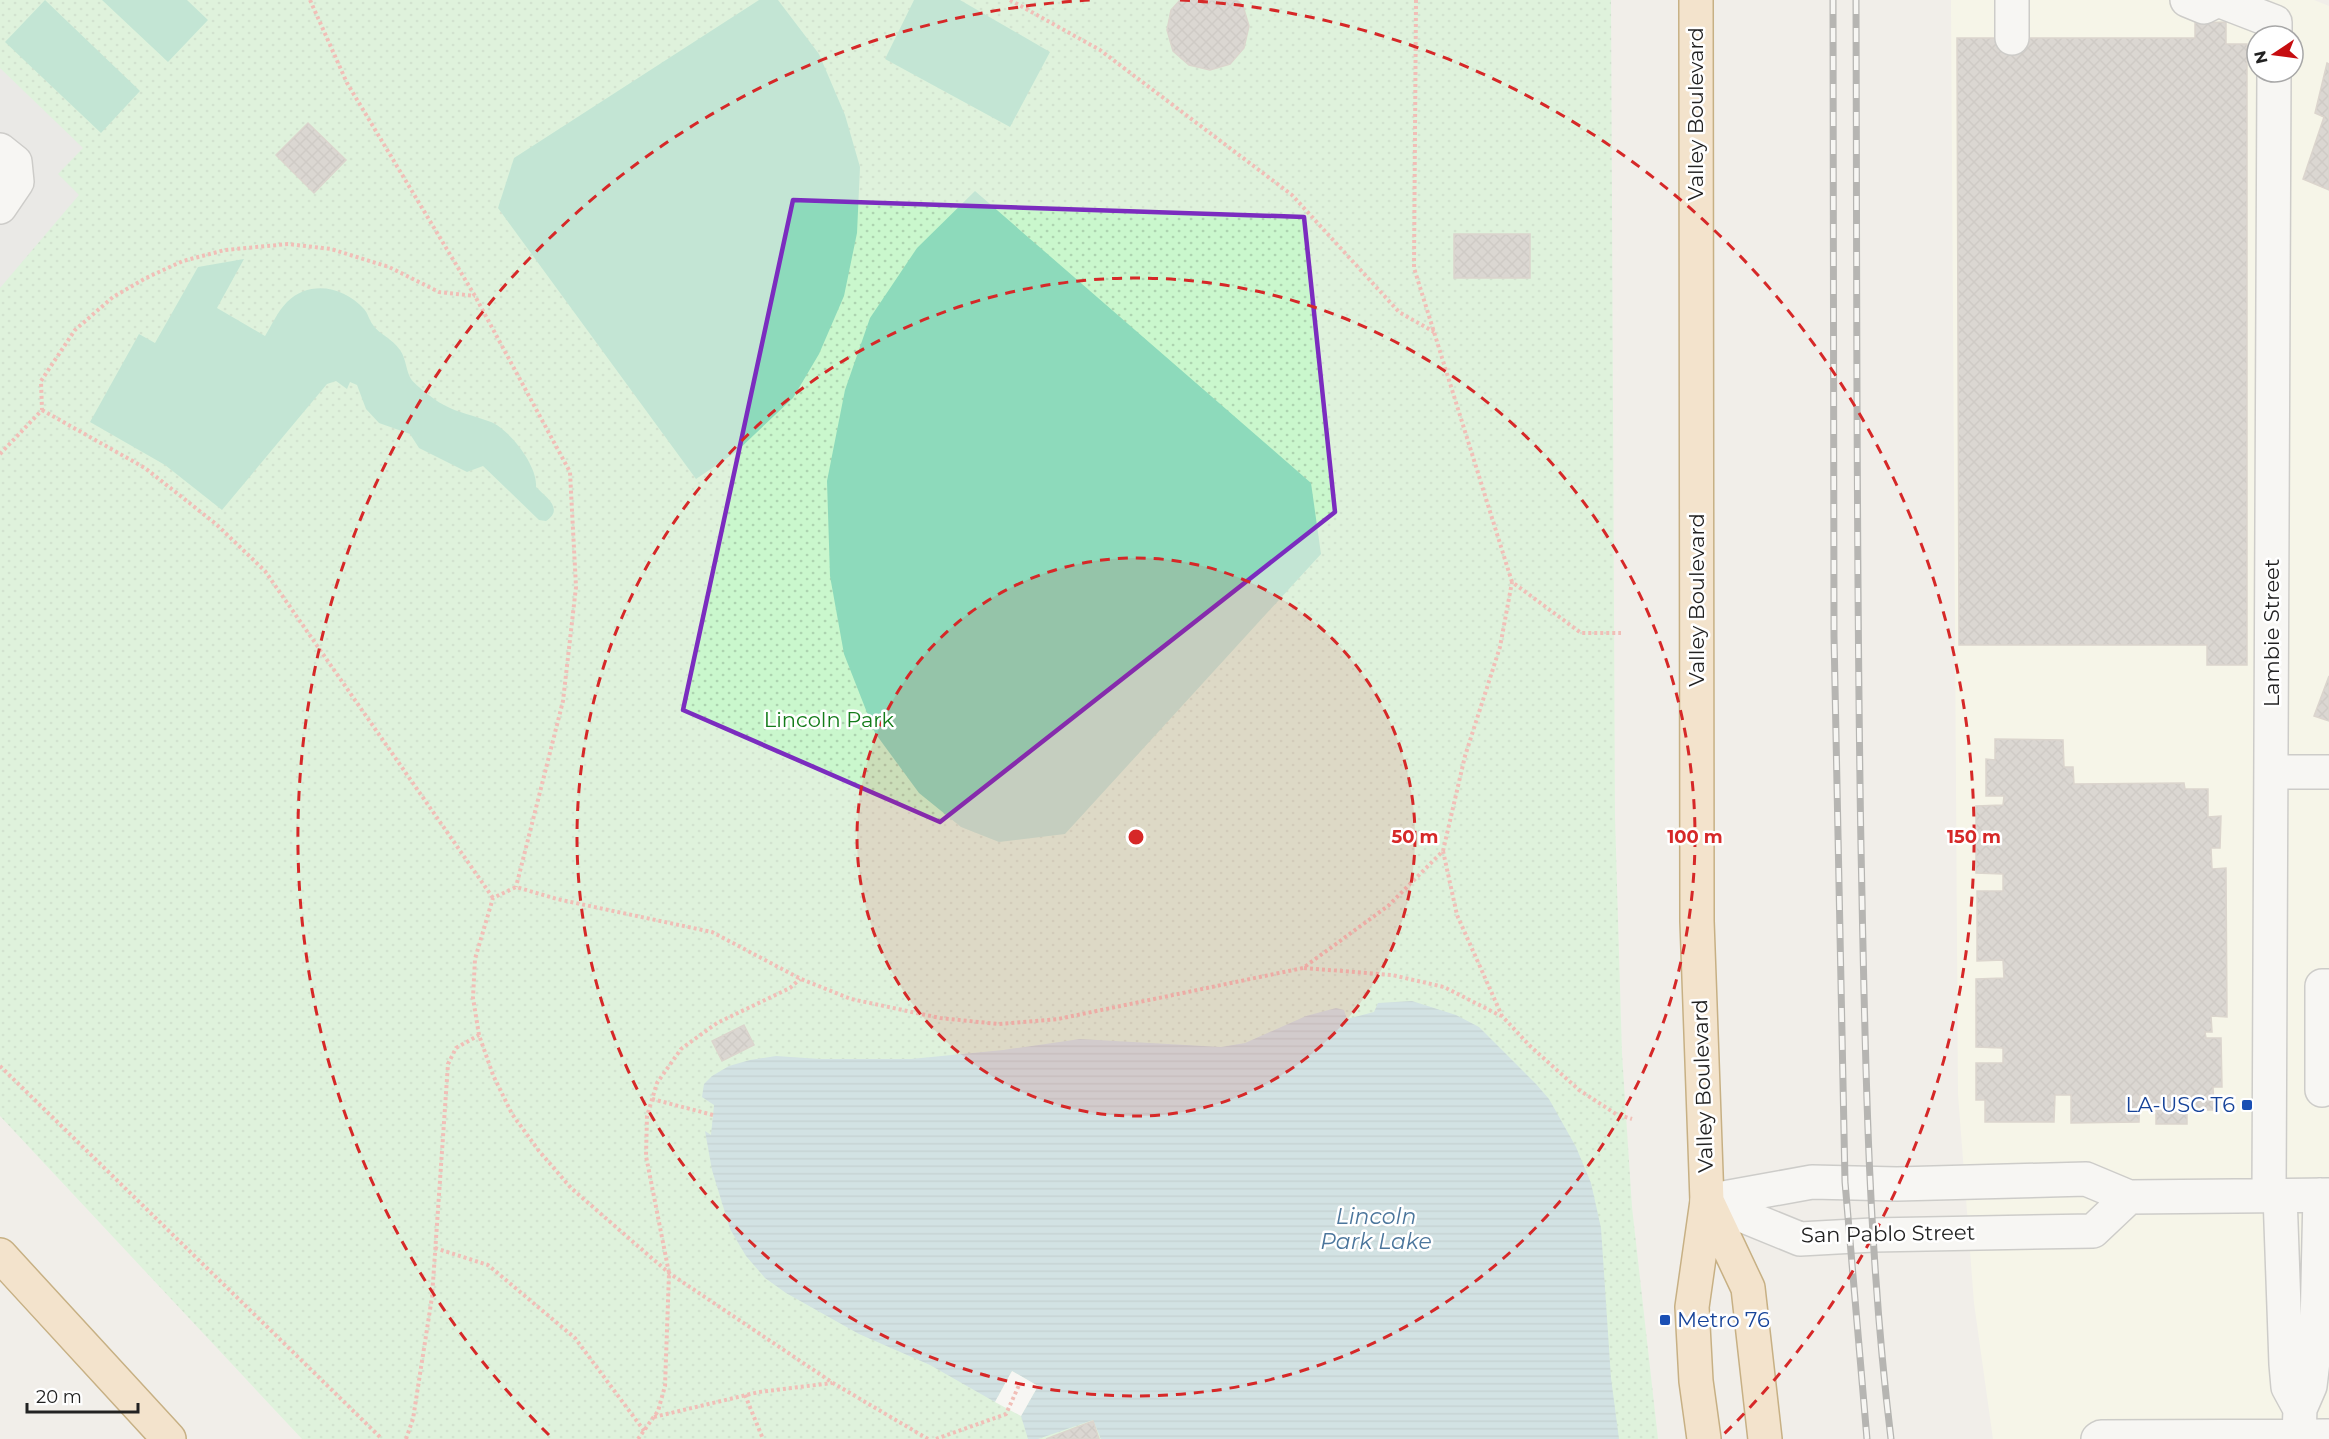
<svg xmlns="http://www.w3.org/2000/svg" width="2329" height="1439" font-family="Montserrat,sans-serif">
<defs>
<pattern id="park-dots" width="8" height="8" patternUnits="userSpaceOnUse" patternTransform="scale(1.5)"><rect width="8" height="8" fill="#caf7cd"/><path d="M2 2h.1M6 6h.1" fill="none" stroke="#add3b0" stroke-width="1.8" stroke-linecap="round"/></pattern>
<pattern id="water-rules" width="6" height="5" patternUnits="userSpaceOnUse" patternTransform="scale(1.5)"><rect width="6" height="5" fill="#add2db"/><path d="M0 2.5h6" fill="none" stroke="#95b4bc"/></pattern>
<pattern id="building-cross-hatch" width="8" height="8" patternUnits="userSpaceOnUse" patternTransform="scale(1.5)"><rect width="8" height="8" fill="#c2bab5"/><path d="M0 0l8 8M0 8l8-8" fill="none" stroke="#a6a09b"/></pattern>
</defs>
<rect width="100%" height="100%" fill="#f1eee9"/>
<!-- education -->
<path fill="#fdfde6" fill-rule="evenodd" d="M 1951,0 L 2314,0 L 2329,6 L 2329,1439 L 1993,1439 L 1974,1303 L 1958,1094 ZM 2257,36 L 2293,36 L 2293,72 L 2257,72 Z"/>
<!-- park -->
<path fill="url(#park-dots)" d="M 0,0 L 1611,0 L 1615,818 L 1622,1054 L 1632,1207 L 1658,1439 L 302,1439 L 0,1116 Z"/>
<!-- pitch -->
<path fill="#8ddabb" d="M 45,0 L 140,91 L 101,133 L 5,42 Z
M 102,0 L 187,0 L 208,20 L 168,62 Z
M 759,0 L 778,0 L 819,54 L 845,115 L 860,167 L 857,233 L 844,296 L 819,354 L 793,398 L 736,452 L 696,479 L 498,208 L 514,158 Z
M 914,0 L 960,0 L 1050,52 L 1010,127 L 885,59 Z
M 975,191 L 1311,483 L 1321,554 L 1065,834 L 999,842 L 961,827 L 919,793 L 875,733 L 844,654 L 830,576 L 827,481 L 845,390 L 870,318 L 917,248 Z
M 244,259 L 217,308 L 265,336 C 272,325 277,312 287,302 C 310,279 345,287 364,309 C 368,313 369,320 373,325 C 379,334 393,339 400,350 C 406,358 406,371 411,379 C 415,385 437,402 444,405 C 458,413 476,416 491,422 C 510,430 538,466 536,487 C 547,498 564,509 546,521 L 539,520 L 483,466 L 467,472 L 419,448 L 410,434 L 379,423 L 366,409 L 357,385 L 350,382 L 347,389 L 336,381 L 327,384 L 222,510 L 165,465 L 90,422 L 139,334 L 155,343 L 198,267 Z"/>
<!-- parking -->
<path fill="#e2e2e2" d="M 0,68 L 83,148 L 58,174 L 79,195 L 0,288 Z"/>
<!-- water -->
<path fill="url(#water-rules)" d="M 1412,1001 L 1456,1015 L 1479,1027 L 1536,1084 L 1549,1099 L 1576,1147 L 1591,1183 L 1601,1228 L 1611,1378 L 1619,1439 L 1101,1439 L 1093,1420 L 1038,1439 L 1028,1439 L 1021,1416 L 1038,1386 L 1012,1371 L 995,1402 L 930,1365 L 859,1334 L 786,1293 L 765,1278 L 746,1256 L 730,1229 L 712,1170 L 705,1131 L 711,1135 L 714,1105 L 702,1097 L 704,1084 L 712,1076 L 729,1066 L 750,1060 L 776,1056 L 820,1059 L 911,1059 L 1003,1050 L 1080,1039 L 1221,1047 L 1245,1043 L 1306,1016 L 1336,1008 L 1344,1010 L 1347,1019 L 1374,1012 L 1378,1003 Z"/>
<!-- pier -->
<path fill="#fff" d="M 1012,1371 L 1038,1386 L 1021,1416 L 995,1402 Z"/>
<!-- building -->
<path fill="url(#building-cross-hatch)" stroke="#c2b5ac" stroke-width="1.5" d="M 1180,0 L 1237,0 L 1243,6 L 1249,26 L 1244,48 L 1230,64 L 1210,70 L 1189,65 L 1173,51 L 1167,30 L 1171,10 Z
M 2226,22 L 2226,44 L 2247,44 L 2247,665 L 2207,665 L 2207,645 L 1959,645 L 1957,38 L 2195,38 L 2195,23 Z
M 2327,63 L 2329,64 L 2329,190 L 2303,179 L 2324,117 L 2315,113 Z
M 308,123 L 346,160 L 314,193 L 276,155 Z
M 1454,234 L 1530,234 L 1530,278 L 1454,278 Z
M 2329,676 L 2329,721 L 2314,716 Z
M 1995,739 L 2063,740 L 2064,767 L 2073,767 L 2074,784 L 2184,783 L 2185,789 L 2208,789 L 2208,817 L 2221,816 L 2220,848 L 2211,848 L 2212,869 L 2226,868 L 2227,1017 L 2211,1016 L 2212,1032 L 2205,1032 L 2206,1038 L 2221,1038 L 2222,1087 L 2213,1087 L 2214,1110 L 2187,1110 L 2187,1124 L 2156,1124 L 2156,1109 L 2148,1108 L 2149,1096 L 2140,1095 L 2139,1122 L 2071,1123 L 2071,1095 L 2055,1095 L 2054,1122 L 1985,1122 L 1985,1100 L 1976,1100 L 1976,1063 L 2003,1063 L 2003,1048 L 1976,1047 L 1976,979 L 2004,978 L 2003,960 L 1977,961 L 1977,891 L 2003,891 L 2003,874 L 1976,873 L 1976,806 L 2003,805 L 2004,796 L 1986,796 L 1986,759 L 1995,760 Z
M 744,1025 L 754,1045 L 722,1061 L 712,1041 Z
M 1093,1421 L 1099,1439 L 1046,1439 Z"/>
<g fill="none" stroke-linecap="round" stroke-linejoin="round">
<!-- minor casing -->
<g stroke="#a3a3a3" stroke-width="36">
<path id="minor" d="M 2187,0 L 2204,7 L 2218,0
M 2218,0 L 2275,22 L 2275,36
M 2012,38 L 2012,0
M 0,150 L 15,162 L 17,182 L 0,207
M 2272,772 L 2329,772
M 2322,1090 L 2322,986 L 2329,986
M 2269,1195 L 2274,72
M 2280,1195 L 2286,1364 L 2288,1387 L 2300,1409
M 1707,1201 L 1812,1182 L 1897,1184 L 2086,1179 L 2129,1197 L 2329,1195
M 1707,1201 L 1800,1239 L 1873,1235 L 2093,1231 L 2129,1197
M 2299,1436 L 2300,1409 L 2310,1386 L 2317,1328 L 2320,1195
M 2098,1439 L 2101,1437 L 2329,1436"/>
</g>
<!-- major casing -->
<g stroke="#95650a" stroke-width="36">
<path id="major" d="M 1696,0 L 1697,921 L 1707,1201 L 1692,1307 L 1696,1381 L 1704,1439
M 1707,1201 L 1748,1288 L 1765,1439
M 0,1255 L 169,1439"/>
</g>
<!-- path -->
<path stroke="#f1847a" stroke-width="4" stroke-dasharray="3 3" stroke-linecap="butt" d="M 310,0 L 347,83 L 475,296 L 570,472 L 576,587 L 563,701 L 516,887
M 1010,0 L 1100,50 L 1292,195 L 1399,312 L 1434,332
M 1416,0 L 1414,268 L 1512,582 L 1581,633 L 1621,633
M 42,410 L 145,468 L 216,524 L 265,571 L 493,898
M 0,454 L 42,410 L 41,381 L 75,330 L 113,297 L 146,278 L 183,261 L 225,250 L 288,244 L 331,249 L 389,267 L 439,292 L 475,296
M 1443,851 L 1457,915 L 1502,1016 L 1530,1046 L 1579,1090 L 1616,1114 L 1632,1119
M 1304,968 L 1392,975 L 1444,987 L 1501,1016
M 0,1066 L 382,1439
M 652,1099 L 713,1115
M 435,1248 L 488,1265 L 575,1338 L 645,1432
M 745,1395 L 763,1439
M 654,1417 L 759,1392 L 832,1383
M 406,1439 L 413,1419 L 432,1297 L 448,1064 L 456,1048 L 479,1035
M 638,1439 L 658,1411 L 665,1386 L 669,1273 L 646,1156 L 647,1116 L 657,1083 L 681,1049 L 717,1023 L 790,988 L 800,979
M 928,1439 L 833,1383 L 669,1273 L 571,1188 L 539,1151 L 512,1114 L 493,1075 L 479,1035 L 473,998 L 475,959 L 493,898 L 516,887 L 557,899 L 712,932 L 801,979 L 851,999 L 940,1018 L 998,1024 L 1058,1019 L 1303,968 L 1388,906 L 1443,851 L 1465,756 L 1500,647 L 1512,582
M 936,1439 L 1006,1414 L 1020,1383"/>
<!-- minor -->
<use href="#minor" stroke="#fff" stroke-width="33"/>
<!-- major -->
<use href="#major" stroke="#f6d4a9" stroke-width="33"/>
<!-- rail casing -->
<g stroke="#707070" stroke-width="7">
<path id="rail" d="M 1833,0 L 1834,636 L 1845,1182 L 1867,1439
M 1856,0 C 1857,282 1856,564 1861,847 C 1865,1044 1867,1243 1891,1439"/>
</g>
<!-- rail -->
<use href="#rail" stroke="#fff" stroke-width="4.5" stroke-dasharray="14" stroke-linecap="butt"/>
</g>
<!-- marked area -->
<path d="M0 0H2329V1439H0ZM 793,200 L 1304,217 L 1335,512 L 940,822 L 683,710 Z" fill="#f1eee9" fill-opacity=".55" fill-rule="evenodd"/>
<path fill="none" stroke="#7b2cbf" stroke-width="4.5" stroke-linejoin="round" d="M 793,200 L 1304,217 L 1335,512 L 940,822 L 683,710 Z"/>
<!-- distance rings -->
<circle cx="1136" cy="837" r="279" fill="#d62828" fill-opacity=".12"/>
<g fill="none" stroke="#d62828" stroke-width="3" stroke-dasharray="10 8">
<circle cx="1136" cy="837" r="279"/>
<circle cx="1136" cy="837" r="559"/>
<path d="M549 1435A838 838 0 0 1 1092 0M1180 0A838 838 0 0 1 1723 1435"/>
</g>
<!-- markers -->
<g fill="#1a4fb4" stroke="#fff" stroke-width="2">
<rect x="2241" y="1099" width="12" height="12" rx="3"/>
<rect x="1659" y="1314" width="12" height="12" rx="3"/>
</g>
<g text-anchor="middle" stroke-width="5" stroke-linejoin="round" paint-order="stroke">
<!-- street labels -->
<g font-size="21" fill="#222" stroke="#fff">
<text transform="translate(1696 114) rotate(-90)" y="7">Valley Boulevard</text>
<text transform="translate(1697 600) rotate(-90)" y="7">Valley Boulevard</text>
<text transform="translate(2272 633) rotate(-90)" y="7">Lambie Street</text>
<text transform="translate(1703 1086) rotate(-92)" y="7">Valley Boulevard</text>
<text transform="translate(1888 1234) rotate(-1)" y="7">San Pablo Street</text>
</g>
<!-- park labels -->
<g font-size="21" fill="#147c1a" stroke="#fff">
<text x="829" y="727">Lincoln Park</text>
</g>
<!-- transit labels -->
<g font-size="21" fill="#164399" stroke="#fff" text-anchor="end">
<text x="2235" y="1112">LA-USC T6</text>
<text x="1677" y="1327" text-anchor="start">Metro 76</text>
</g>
<!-- water labels -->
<g font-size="22" font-style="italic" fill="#4c769c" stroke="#fff">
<text x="1376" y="1224">Lincoln<tspan x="1376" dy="25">Park Lake</tspan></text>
</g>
</g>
<circle cx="1136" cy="837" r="9" fill="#d62828" stroke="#fff" stroke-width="3"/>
<g font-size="18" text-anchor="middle" font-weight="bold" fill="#d62828" stroke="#fff" stroke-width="5" stroke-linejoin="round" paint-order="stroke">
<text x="1415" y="843">50 m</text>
<text x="1695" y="843">100 m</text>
<text x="1974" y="843">150 m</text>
</g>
<!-- north arrow -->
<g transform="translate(2275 54) rotate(257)"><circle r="28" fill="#ffffff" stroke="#a7a7a7" stroke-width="1.5"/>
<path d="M0-4.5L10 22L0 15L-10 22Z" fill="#c60d10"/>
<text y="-9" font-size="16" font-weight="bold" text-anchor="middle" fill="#222222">N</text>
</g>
<!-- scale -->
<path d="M27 1403v9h111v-9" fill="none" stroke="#222222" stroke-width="3"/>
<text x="36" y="1403" font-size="18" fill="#222222" stroke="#ffffff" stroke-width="4.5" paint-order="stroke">20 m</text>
</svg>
